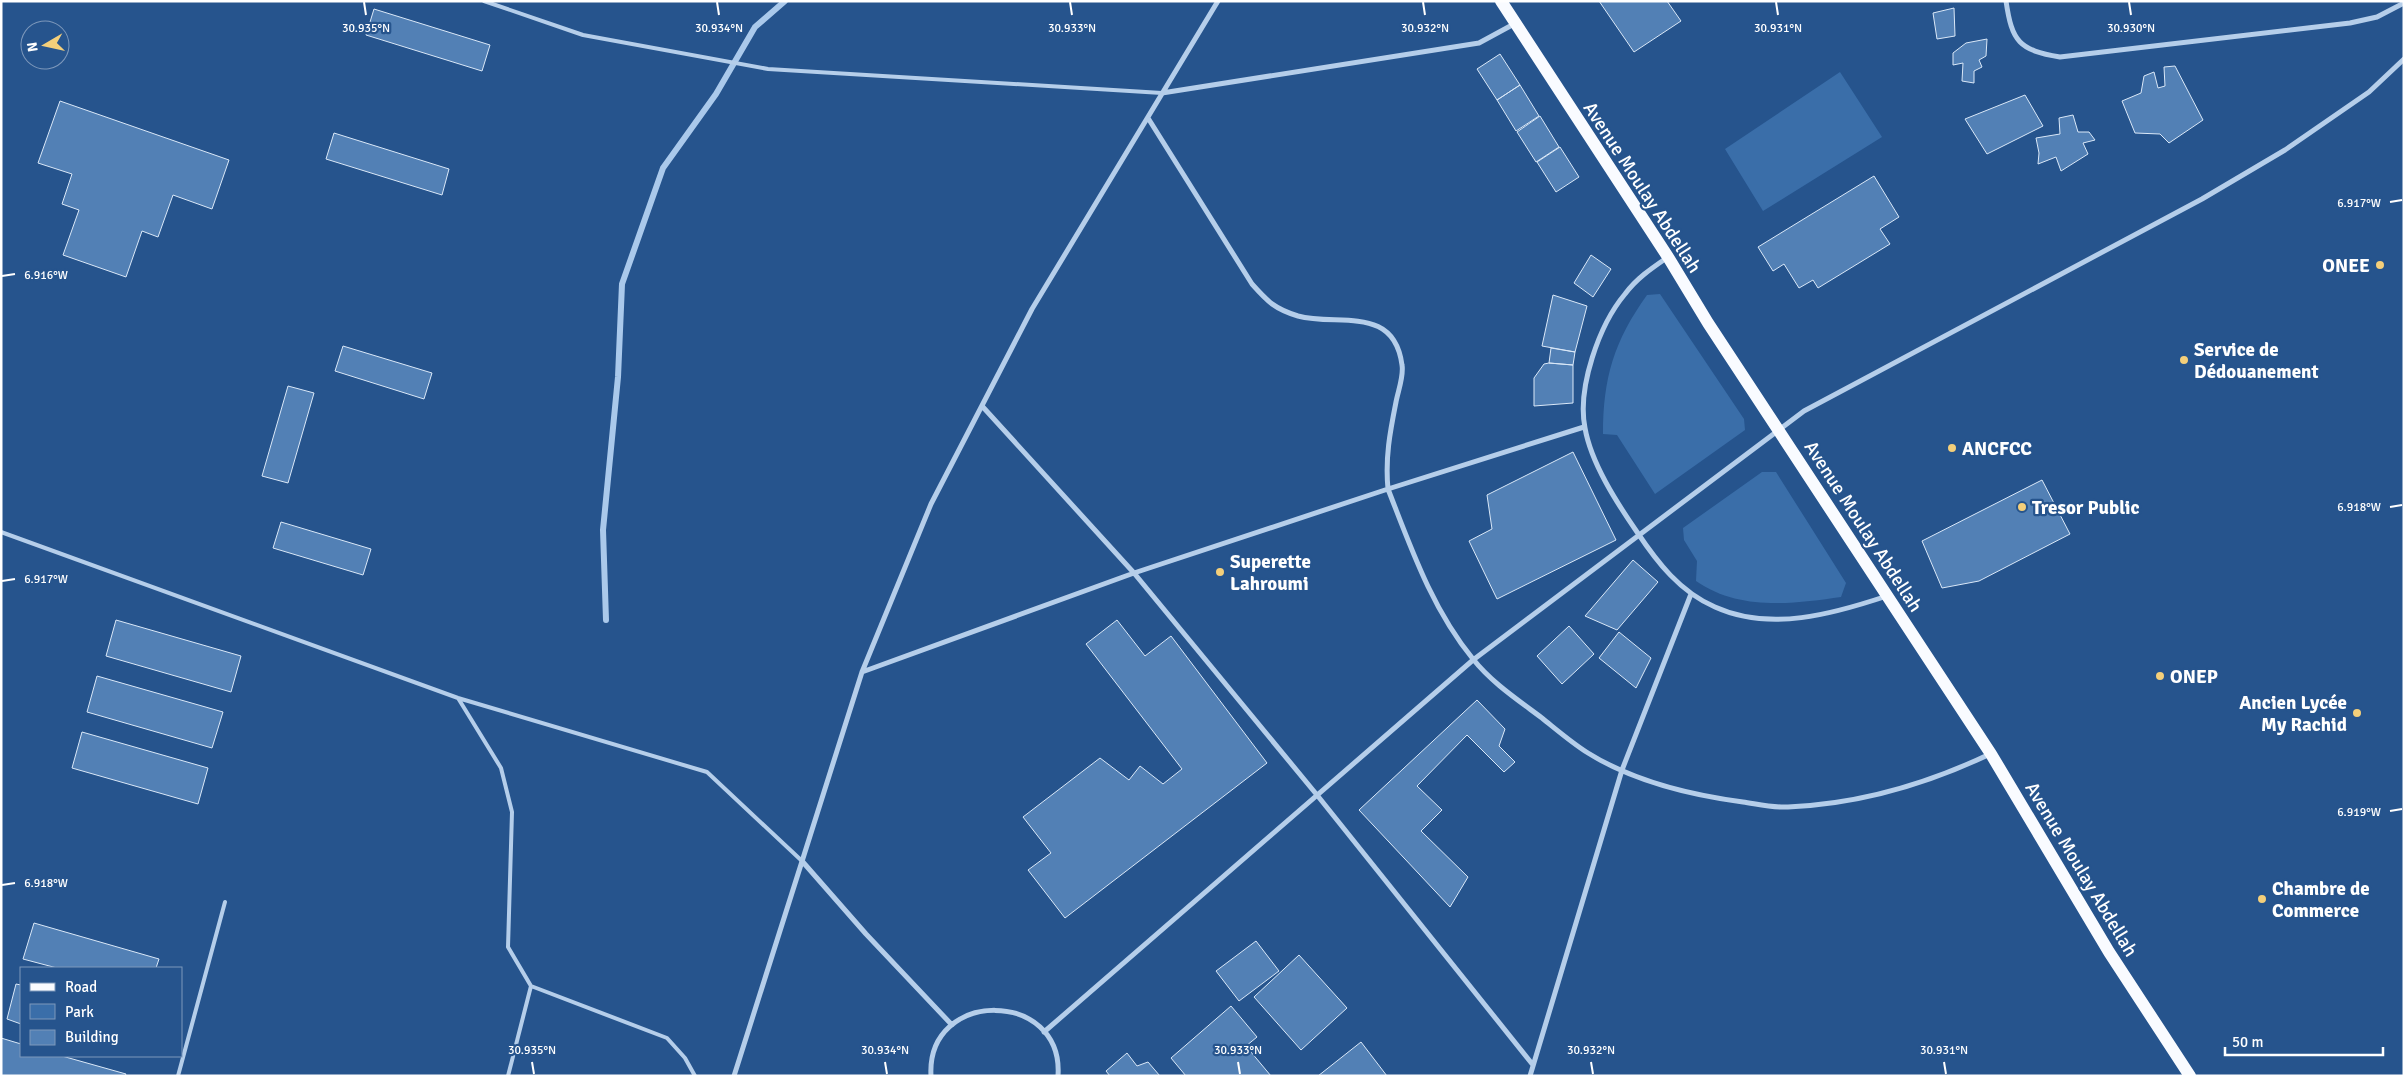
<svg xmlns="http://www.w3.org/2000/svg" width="2405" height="1077" font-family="Signika,sans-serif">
<rect width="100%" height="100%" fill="#26548d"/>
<!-- green -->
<path fill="#3a6ea9" d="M 1840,72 L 1882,137 L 1763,211 L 1725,149 Z
M 1660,294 L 1744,419 L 1745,430 L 1655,494 L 1617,435 L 1603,434 C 1603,378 1614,341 1647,295 Z
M 1762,472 L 1776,472 L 1846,583 L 1841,597 C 1793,604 1739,611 1696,581 L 1697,561 L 1684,540 L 1683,528 Z"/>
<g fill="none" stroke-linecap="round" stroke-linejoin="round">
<!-- stream -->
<path stroke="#aac9eb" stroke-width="6" d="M 606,620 L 603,530 L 618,377 L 622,284 L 663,168 L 716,94 L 755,27 L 785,1"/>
</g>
<!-- building -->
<path fill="#5280b5" stroke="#dae8f8" d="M 1599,1 L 1667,1 L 1681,21 L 1634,52 Z
M 1954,8 L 1955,36 L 1937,39 L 1933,13 Z
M 374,9 L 490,45 L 482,71 L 366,35 Z
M 1987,39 L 1986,56 L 1979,60 L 1982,67 L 1974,71 L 1974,83 L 1962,81 L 1963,63 L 1953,65 L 1953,53 L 1966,43 Z
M 1500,54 L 1520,85 L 1497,100 L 1477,69 Z
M 2175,66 L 2203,120 L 2169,143 L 2160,134 L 2135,133 L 2122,101 L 2141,93 L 2144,76 L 2154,72 L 2158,88 L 2165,86 L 2164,67 Z
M 1520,85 L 1539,116 L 1516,131 L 1497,100 Z
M 2025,95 L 2043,126 L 1987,154 L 1965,119 Z
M 60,101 L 229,160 L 212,209 L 173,195 L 158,237 L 142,231 L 126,277 L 63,255 L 79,210 L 62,204 L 72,174 L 38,163 Z
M 2073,115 L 2078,132 L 2089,132 L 2095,140 L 2083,143 L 2088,154 L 2061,171 L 2056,157 L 2038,164 L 2039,153 L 2036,138 L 2060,134 L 2059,118 Z
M 1540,116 L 1559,147 L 1536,162 L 1517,132 Z
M 334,133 L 449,169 L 442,195 L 326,159 Z
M 1560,147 L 1579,177 L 1556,192 L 1537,162 Z
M 1874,176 L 1899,217 L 1880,229 L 1890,244 L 1818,288 L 1813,280 L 1799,288 L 1784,264 L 1773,271 L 1758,247 Z
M 1591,255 L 1611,269 L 1593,297 L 1574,283 Z
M 1553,295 L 1587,306 L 1575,352 L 1542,346 Z
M 343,346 L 432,373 L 424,399 L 335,371 Z
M 1551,348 L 1575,352 L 1573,365 L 1549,363 Z
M 1549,363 L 1573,365 L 1573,403 L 1534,406 L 1534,378 L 1544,364 Z
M 288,386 L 314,393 L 288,483 L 262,476 Z
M 1573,452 L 1616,540 L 1497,599 L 1469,541 L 1492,529 L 1487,495 Z
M 2042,480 L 2070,534 L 1979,581 L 1942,588 L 1922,541 Z
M 281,522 L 371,549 L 363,575 L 273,548 Z
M 1633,560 L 1658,582 L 1617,630 L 1585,616 Z
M 116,620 L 241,656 L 231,692 L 106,656 Z
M 1117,620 L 1145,656 L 1171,636 L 1267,763 L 1065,918 L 1028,870 L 1051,853 L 1023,817 L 1100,758 L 1129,780 L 1140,766 L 1163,784 L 1182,769 L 1086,644 Z
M 1569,626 L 1594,654 L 1562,684 L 1537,656 Z
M 1619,632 L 1651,658 L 1636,688 L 1599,658 Z
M 97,676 L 223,712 L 212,748 L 87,712 Z
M 1477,700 L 1505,729 L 1499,746 L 1515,762 L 1504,772 L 1467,735 L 1417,786 L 1442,810 L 1421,831 L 1468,877 L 1450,907 L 1359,810 Z
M 82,732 L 208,768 L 198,804 L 72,768 Z
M 34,923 L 159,959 L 156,968 L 57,968 L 23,959 Z
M 1256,941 L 1279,971 L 1239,1001 L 1216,971 Z
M 1299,955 L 1347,1008 L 1301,1050 L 1254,997 Z
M 16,984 L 21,985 L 21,1024 L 7,1019 Z
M 1231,1006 L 1257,1037 L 1246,1046 L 1271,1076 L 1186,1076 L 1171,1058 Z
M 1,1038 L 21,1044 L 21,1056 L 62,1056 L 126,1074 L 125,1076 L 1,1076 Z
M 1361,1042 L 1387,1076 L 1318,1076 Z
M 1127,1053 L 1137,1066 L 1148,1062 L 1160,1076 L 1110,1076 L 1106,1071 Z"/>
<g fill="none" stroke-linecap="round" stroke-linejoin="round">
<!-- lane -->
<path stroke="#b5ceea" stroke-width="4" d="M 484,1 L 583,35 L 768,69 L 1162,93
M 1,532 L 458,698 L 707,772 L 802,861
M 458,698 L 501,768 L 512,812 L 508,947 L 531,986 L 508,1076
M 531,986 L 667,1038 L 685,1058 L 695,1076
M 178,1076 L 225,902"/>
<!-- street -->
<path stroke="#b5ceea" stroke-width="5" d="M 2006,1 C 2012,42 2019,50 2060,57 L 2350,23 L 2377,17 L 2404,3
M 1162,93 L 1479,43 L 1514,24
M 1148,118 L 1252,284 C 1268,302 1275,309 1298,316 C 1338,327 1394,304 1402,365 C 1404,376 1398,391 1396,402 C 1390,432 1385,458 1388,489 C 1411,548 1432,609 1473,659 C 1491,682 1518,700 1542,718 C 1557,730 1572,743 1588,753 C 1633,781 1690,795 1743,802 C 1757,804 1774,808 1788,807 C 1858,804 1927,784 1990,754
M 1668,257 C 1652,268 1637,278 1625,294 C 1599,325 1577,388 1585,428 C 1591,463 1617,503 1637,532 C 1657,562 1680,592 1715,607 C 1770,632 1833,614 1887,596
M 982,406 L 1134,573 L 1317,795 L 1533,1065
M 862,672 L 1134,573 L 1388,489 L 1584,427
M 802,861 L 866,934 L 952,1025
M 1044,1032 L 1473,660 L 1804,411 L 2202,199 L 2285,150 L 2369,92 L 2404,59
M 734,1076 L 862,672 L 931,504 L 1032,309 L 1218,1
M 931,1076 C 926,988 1064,989 1058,1076
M 1530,1076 L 1622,770 L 1691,594"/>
<!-- primary -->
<path stroke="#f9fbff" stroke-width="12" d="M 1501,1 L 1668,257 L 1708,323 L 1991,754 L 2109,952 L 2190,1076"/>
</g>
<!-- ticks -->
<path fill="none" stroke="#fff" stroke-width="2" d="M 364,2 L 366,15M 717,2 L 719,15M 1070,2 L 1072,15M 1423,2 L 1425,15M 1776,2 L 1778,15M 2129,2 L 2131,15M 2390,202 L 2402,200M 2,276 L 15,274M 2390,507 L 2402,505M 2,581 L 15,579M 2390,811 L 2402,809M 2,885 L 15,883M 532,1062 L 534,1074M 885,1062 L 887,1074M 1238,1062 L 1240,1074M 1591,1062 L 1593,1074M 1944,1062 L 1946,1074"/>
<!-- markers -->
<g fill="#f4cf7a" stroke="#26548d" stroke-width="2">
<circle cx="2380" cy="265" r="5"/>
<circle cx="2184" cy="360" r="5"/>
<circle cx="1952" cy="448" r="5"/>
<circle cx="2022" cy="507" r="5"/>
<circle cx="1220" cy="572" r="5"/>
<circle cx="2160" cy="676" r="5"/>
<circle cx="2357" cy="713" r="5"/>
<circle cx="2262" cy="899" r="5"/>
</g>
<g text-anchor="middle" stroke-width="4.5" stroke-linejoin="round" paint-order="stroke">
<!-- street labels -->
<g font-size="19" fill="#fff" stroke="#26548d">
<text transform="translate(1643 187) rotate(57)" y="7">Avenue Moulay Abdellah</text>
<text transform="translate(1864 526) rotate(57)" y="7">Avenue Moulay Abdellah</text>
<text transform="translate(2082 869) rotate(59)" y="7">Avenue Moulay Abdellah</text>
</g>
<!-- poi labels -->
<g font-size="19" font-weight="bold" fill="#fff" stroke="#26548d" text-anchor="start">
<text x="2370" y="272" text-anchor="end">ONEE</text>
<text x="2194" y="356">Service de<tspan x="2194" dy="22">Dédouanement</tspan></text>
<text x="1962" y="455">ANCFCC</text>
<text x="2032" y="514">Tresor Public</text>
<text x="1230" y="568">Superette<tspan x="1230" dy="22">Lahroumi</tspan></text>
<text x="2170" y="683">ONEP</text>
<text x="2347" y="709" text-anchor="end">Ancien Lycée<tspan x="2347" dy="22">My Rachid</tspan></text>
<text x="2272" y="895">Chambre de<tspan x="2272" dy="22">Commerce</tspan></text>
</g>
</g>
<g font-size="12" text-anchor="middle" fill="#fff" stroke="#26548d" stroke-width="4.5" stroke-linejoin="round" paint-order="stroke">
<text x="366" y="32">30.935°N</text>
<text x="719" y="32">30.934°N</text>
<text x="1072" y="32">30.933°N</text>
<text x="1425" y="32">30.932°N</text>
<text x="1778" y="32">30.931°N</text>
<text x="2131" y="32">30.930°N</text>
<text x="2359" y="207">6.917°W</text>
<text x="46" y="279">6.916°W</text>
<text x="2359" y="511">6.918°W</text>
<text x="46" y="583">6.917°W</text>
<text x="2359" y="816">6.919°W</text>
<text x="46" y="887">6.918°W</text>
<text x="532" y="1054">30.935°N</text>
<text x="885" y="1054">30.934°N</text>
<text x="1238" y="1054">30.933°N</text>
<text x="1591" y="1054">30.932°N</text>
<text x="1944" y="1054">30.931°N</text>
</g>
<!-- border -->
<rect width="2405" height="1077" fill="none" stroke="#ffffff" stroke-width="5"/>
<!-- legend -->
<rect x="20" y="967" width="162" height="90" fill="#26548d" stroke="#7d98bb"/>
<rect x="30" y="983" width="25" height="8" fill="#f9fbff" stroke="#7d98bb"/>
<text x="65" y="992" font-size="15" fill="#ffffff">Road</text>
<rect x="30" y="1004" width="25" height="15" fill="#3a6ea9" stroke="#7d98bb"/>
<text x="65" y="1017" font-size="15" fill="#ffffff">Park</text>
<rect x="30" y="1030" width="25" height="15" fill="#5280b5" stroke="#7d98bb"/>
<text x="65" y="1042" font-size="15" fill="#ffffff">Building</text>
<!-- north arrow -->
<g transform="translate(45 45) rotate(261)"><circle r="24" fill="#26548d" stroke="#7d98bb"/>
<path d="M0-4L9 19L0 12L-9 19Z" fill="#f4cf7a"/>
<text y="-8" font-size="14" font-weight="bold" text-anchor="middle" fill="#ffffff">N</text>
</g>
<!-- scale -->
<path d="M2225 1047v8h158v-8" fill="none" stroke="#ffffff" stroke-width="2.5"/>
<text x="2232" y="1047" font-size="15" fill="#ffffff" stroke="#26548d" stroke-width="4" paint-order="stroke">50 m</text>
</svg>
